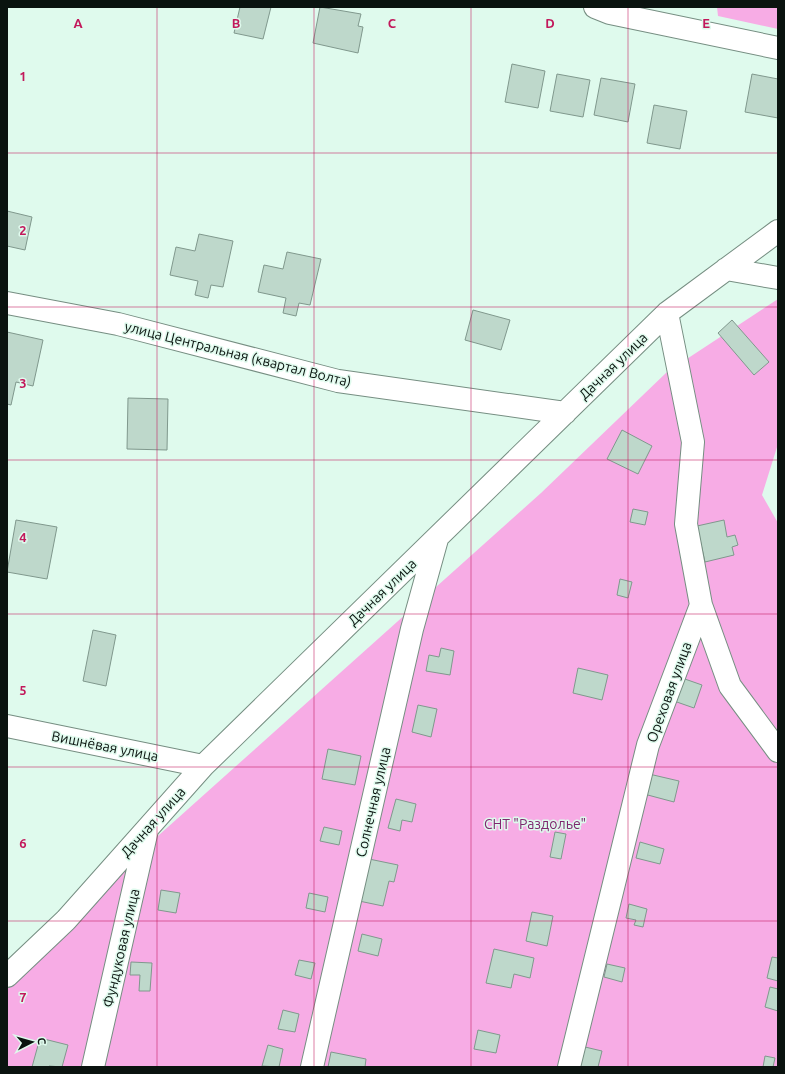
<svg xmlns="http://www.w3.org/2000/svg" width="785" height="1074" font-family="Ubuntu,sans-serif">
<rect width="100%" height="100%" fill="#dffaed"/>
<!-- green -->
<path fill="#f7ace5" d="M 717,7 L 778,7 L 778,29 L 718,16 Z
M 778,299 L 778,444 L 762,495 L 778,523 L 778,1067 L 7,1067 L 7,989 L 130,861 L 541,493 L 667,372 Z"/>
<!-- building -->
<path fill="#bed8cb" stroke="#80988d" d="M 240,7 L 271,7 L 263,39 L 234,33 Z
M 320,7 L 361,14 L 358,26 L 363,27 L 358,53 L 313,43 Z
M 512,64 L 545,71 L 538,108 L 505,102 Z
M 557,74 L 590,80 L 583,117 L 550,111 Z
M 752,74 L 778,79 L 778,118 L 745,112 Z
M 601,78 L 635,84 L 628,122 L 594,115 Z
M 654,105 L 687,111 L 680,149 L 647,143 Z
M 7,211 L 32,217 L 25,250 L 7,246 Z
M 199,234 L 233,241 L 223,287 L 211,285 L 208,298 L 195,295 L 198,281 L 170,275 L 176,247 L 195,251 Z
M 287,252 L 321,259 L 310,305 L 299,303 L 296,316 L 283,313 L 286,298 L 258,292 L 264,265 L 283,269 Z
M 473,310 L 510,320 L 501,350 L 465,340 Z
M 732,320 L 769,362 L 754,375 L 718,333 Z
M 7,332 L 43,340 L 33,386 L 16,382 L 11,405 L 7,404 Z
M 128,398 L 168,399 L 167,450 L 127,449 Z
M 622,430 L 652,446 L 638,474 L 607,459 Z
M 633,509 L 648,512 L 645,525 L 630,522 Z
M 16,520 L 57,527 L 47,579 L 7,572 Z
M 724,520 L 727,537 L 735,535 L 738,545 L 732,547 L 734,555 L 705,562 L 697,526 Z
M 620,579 L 632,582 L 628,598 L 617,595 Z
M 93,630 L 116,635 L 106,686 L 83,681 Z
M 441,648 L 454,651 L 450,675 L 426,671 L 429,655 L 439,657 Z
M 578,668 L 608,675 L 602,700 L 573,693 Z
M 682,678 L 702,685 L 694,708 L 674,701 Z
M 418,705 L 437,709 L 431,737 L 412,732 Z
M 328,749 L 361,756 L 355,785 L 322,779 Z
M 649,774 L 679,781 L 674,802 L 644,794 Z
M 396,799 L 416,804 L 412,822 L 402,820 L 400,831 L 388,828 Z
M 324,827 L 342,831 L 339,845 L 320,841 Z
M 555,832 L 566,834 L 561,859 L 550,857 Z
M 640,842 L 664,849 L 660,864 L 636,858 Z
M 369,859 L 398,865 L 394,882 L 389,881 L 383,906 L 359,901 Z
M 161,890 L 180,893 L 176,913 L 158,910 Z
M 309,893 L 328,897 L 325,912 L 306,908 Z
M 629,904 L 647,909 L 643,927 L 634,925 L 636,920 L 626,918 Z
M 532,912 L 553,916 L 547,946 L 526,941 Z
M 362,934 L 382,939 L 378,956 L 358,951 Z
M 494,949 L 534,958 L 530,978 L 514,974 L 511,988 L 486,983 Z
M 772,957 L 778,958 L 778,981 L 767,978 Z
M 299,960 L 315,963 L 311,979 L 295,975 Z
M 131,962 L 152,963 L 150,991 L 139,991 L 140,975 L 130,975 Z
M 607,964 L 625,968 L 622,982 L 604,977 Z
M 770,987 L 778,989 L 778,1011 L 765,1007 Z
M 283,1010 L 299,1014 L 295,1032 L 278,1029 Z
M 478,1030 L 500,1035 L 496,1053 L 474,1049 Z
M 40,1038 L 68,1045 L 62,1067 L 49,1066 L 49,1067 L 32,1067 Z
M 268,1045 L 283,1049 L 279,1067 L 262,1066 Z
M 585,1047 L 602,1051 L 598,1067 L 580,1067 Z
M 331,1052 L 366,1059 L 365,1067 L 328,1067 Z
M 765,1056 L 775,1058 L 773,1067 L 763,1067 Z"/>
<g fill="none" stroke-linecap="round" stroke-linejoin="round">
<!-- minor casing -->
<g stroke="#768e82" stroke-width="24">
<path id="minor" d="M 595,7 L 610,13 L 778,48
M 726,269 L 778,278
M 7,303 L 118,324 L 338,381 L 565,413
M 701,605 L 730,686 L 778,751
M 7,726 L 203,766
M 7,976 L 66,920 L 203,766 L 667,313 L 778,231
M 93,1067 L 147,830
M 312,1067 L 412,629 L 437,539
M 569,1067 L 648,745 L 701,605 L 686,524 L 693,442 L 667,313"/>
</g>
<!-- minor -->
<use href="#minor" stroke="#fff" stroke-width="22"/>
</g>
<!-- grid -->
<path fill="none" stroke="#c2185b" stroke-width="1" stroke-opacity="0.55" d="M 157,7 L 157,1067M 314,7 L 314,1067M 471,7 L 471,1067M 628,7 L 628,1067M 7,153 L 778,153M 7,307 L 778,307M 7,460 L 778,460M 7,614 L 778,614M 7,767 L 778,767M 7,921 L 778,921"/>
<g text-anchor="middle" stroke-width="3" stroke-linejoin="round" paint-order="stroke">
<!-- street labels -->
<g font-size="14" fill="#0a130f" stroke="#dffaed">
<text transform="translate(238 354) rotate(14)" y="5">улица Центральная (квартал Волта)</text>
<text transform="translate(613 366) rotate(-44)" y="5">Дачная улица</text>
<text transform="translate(382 592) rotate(-44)" y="5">Дачная улица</text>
<text transform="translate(669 692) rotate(-70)" y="5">Ореховая улица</text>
<text transform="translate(105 746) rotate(11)" y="5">Вишнёвая улица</text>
<text transform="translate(373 802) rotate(-77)" y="5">Солнечная улица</text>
<text transform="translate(153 822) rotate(-48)" y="5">Дачная улица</text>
<text transform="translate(121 948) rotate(-77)" y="5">Фундуковая улица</text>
</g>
<!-- park labels -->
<g font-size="14" fill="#7e276f" stroke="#dffaed">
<text x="535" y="829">СНТ "Раздолье"</text>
</g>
</g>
<g font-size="13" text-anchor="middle" font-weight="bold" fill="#c2185b" stroke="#dffaed" stroke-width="3" stroke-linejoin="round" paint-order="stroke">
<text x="78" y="28">A</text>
<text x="236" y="28">B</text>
<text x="392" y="28">C</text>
<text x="550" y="28">D</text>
<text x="706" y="28">E</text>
<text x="23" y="81">1</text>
<text x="23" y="235">2</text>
<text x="23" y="388">3</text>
<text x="23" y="542">4</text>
<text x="23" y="695">5</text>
<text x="23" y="848">6</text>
<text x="23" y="1002">7</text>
</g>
<!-- border -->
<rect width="785" height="1074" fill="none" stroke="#0a130f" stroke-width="16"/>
<!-- north arrow -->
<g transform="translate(32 1042) rotate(84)" stroke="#dffaed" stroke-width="3" paint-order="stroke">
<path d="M0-3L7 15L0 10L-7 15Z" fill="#0a130f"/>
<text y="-6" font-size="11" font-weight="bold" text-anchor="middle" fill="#0a130f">С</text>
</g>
</svg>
